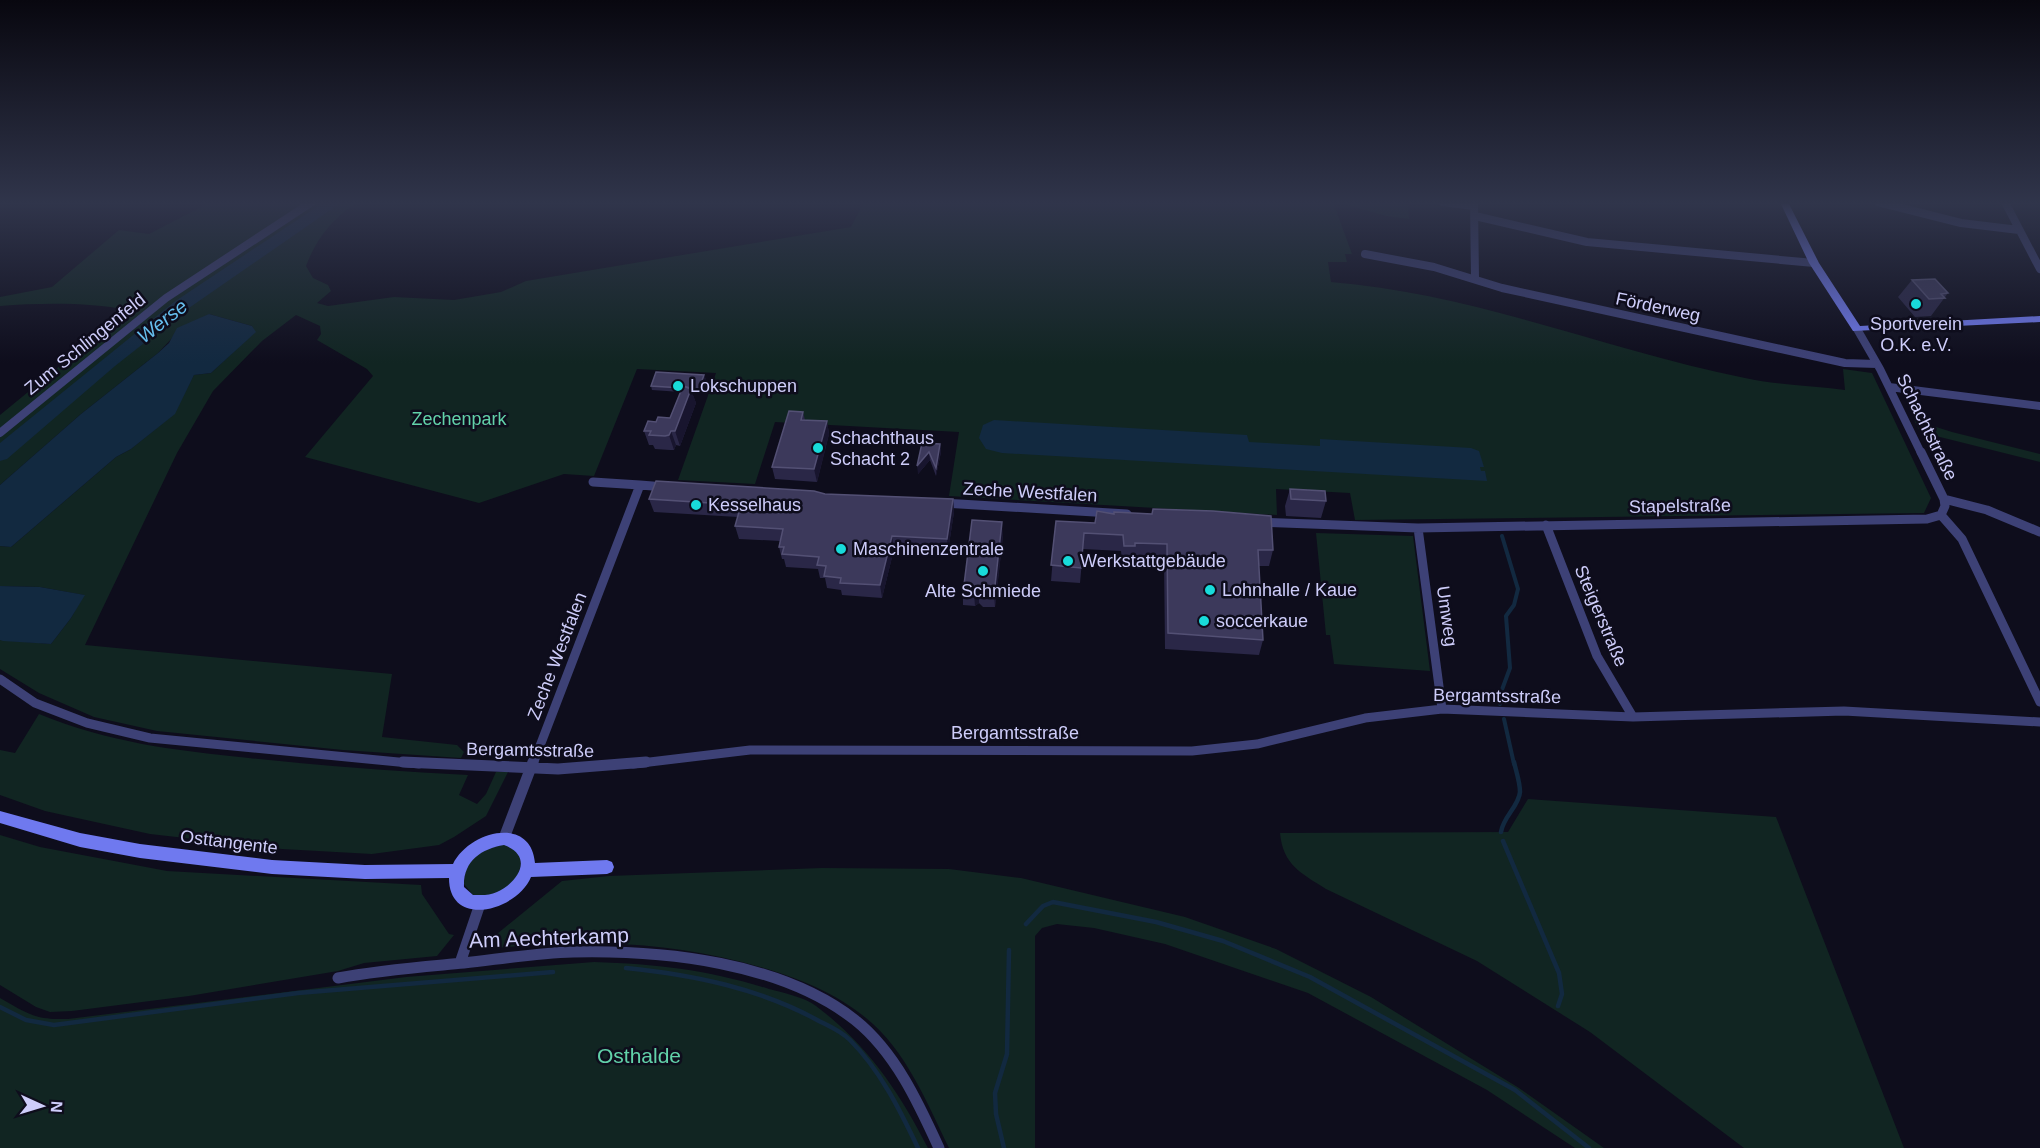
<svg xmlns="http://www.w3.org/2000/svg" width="2040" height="1148" font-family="Helvetica,sans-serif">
<rect width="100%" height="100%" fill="#0e0d1c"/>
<!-- green -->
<path fill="#112522" d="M 211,202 L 308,202 L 165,296 L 0,430 L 0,415 L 128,310 C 88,302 41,303 0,306 L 0,297 L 52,287 L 119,230 L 149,234 Z
M 315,202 L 357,202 C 332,220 317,237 306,266 L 313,278 L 328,285 L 331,291 L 317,303 L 328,306 L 394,297 L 454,300 L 501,292 L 526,281 L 851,227 L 864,202 L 1333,202 L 1352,254 L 1345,254 L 1347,262 L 1328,262 L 1331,282 C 1472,293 1607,350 1745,378 C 1777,385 1812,386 1845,390 L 1843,369 L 1872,373 L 1931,498 L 1924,513 L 1355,520 L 1350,493 L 1276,489 L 1277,515 L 949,496 L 959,432 L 775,422 L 755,484 L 678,480 L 716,373 L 637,369 L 594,476 L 564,474 L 479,503 L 305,457 L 373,376 L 367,369 L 317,340 L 321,334 L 320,326 L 296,315 L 262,341 L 213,391 L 177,453 L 85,645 L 392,674 L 382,737 L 457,745 L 464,752 L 461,758 L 343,750 L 157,731 L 94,717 L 39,693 L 0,669 L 0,640 L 51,644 L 71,618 L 84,595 L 40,587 L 0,586 L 0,546 L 11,547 L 116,457 L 131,449 L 174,414 L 194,375 L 211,373 L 255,332 L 252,326 L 209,314 L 174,336 L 158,353 L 81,414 L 0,485 L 0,436 L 167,301 Z
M 1349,202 L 1408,202 L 1409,219 L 1386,216 L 1345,204 Z
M 1914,420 L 1952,432 L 2040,454 L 2040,462 L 1920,432 Z
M 1316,533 L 1413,536 L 1430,671 L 1334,664 L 1330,635 L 1326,635 Z
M 39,714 C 111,743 172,750 249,758 C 322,766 394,771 468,775 L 459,795 L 477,804 L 486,794 L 496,772 L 508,772 L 486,816 L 454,837 L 439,845 L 372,854 L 282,849 L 150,834 L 45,811 L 0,795 L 0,750 L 15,753 Z
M 1528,799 L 1776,817 L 1904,1148 L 1744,1148 L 1590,1032 L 1477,961 L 1326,889 C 1301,873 1283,865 1280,833 L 1508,832 Z
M 0,835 L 40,847 L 167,871 L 421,885 L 422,894 L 449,934 L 454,935 L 437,956 L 364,963 L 338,971 L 189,996 L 72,1011 L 50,1012 L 36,1007 L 0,985 Z
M 507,844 C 537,857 512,895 488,897 C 483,897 478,896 473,895 L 464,884 C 465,854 481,850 507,844 Z
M 822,868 L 949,869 L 1021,878 L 1185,917 L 1276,949 L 1371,997 L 1519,1088 L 1604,1148 L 1575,1148 L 1487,1090 L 1308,993 L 1165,944 L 1094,928 L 1057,924 L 1042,928 L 1035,936 L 1035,1148 L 949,1148 C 927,1103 906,1050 866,1018 C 831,989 785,973 742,962 C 655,941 585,940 497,948 L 492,938 L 562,881 L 609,876 Z
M 594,962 C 658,964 708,970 769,989 C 784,993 804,997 816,1006 C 867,1044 900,1093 928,1148 L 0,1148 L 0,998 C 28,1014 35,1020 68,1019 L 406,977 Z"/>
<!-- water -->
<path fill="#122940" d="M 209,314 L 252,326 L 256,332 L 211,373 L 194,375 L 175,414 L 131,449 L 116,457 L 11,547 L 0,546 L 0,485 L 81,414 L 158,353 L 169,343 L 177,328 Z
M 994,420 L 1247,435 L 1249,442 L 1320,446 L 1320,439 L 1471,448 L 1479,451 L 1484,467 L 1480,467 L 1481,471 L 1485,471 L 1487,481 L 1002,453 L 986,449 L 979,438 L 983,425 Z
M 0,586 L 40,587 L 85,595 L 71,618 L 51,644 L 3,641 L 0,640 Z"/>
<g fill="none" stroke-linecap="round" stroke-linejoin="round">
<!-- stream-far1 -->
<path stroke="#122940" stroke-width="4" d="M 1500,704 L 1500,695 L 1510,668 L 1506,616 L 1514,605 L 1518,589 L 1502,536
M 1504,719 L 1514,764"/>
<!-- stream -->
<path stroke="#122940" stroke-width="4.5" d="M 1501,832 C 1503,817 1519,806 1520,792 C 1520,782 1516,771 1514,762
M 1503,841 L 1559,973 L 1562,994 L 1558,1006
M 1026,924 L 1043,906 L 1053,902 L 1156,922 L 1223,941 L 1310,977 L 1515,1090 L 1589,1148
M 626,968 C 694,975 759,988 819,1021 C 829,1026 841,1031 850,1040 C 880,1070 900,1110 918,1148
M 0,1007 L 26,1020 L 54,1025 L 298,993 L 553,972
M 1004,1148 L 996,1114 L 995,1093 L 1007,1054 L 1009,950"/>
<!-- river -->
<path fill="#122940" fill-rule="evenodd" d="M 324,202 L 342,202 L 186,310 L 115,366 L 7,459 L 0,461 L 0,443 L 174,302 Z"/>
<!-- street-far2 -->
<path stroke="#3d4176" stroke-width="8" d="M 1442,202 L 1474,206
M 1474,202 L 1475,278
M 1878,202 L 1961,223 L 2019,230
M 2005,202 L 2040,269
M 1475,216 L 1587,242 L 1814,263
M 1365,254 L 1434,267 L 1502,288 L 1845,363 L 1877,364
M 1857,329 L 1880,369 L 1921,453
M 1889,387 L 2040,406
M 0,433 L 166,298 L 312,202"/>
<!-- street-far1 -->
<path stroke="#3d4176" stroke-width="9" d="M 1921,452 L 1944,499 L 1945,506 L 1941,515
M 593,482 L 640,485
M 1944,499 L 1987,510 L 2040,532
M 943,503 L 1127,514
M 1941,515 L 1962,539 L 2040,702
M 1260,522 L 1418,528 L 1927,519 L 1941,515
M 1546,525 L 1597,656 L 1633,717
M 1418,528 L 1442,709
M 0,679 L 35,703 L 87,723 L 150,738 L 419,764
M 533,764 L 640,485 L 665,487
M 633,764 L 750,750 L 1192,751 L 1257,744 L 1365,718 L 1442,709 L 1633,717 L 1844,711 L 2040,722"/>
<!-- street -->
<path stroke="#3d4176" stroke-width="11" d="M 403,762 L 558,769 L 646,762
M 504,838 L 533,762
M 460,963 L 480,904
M 338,978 C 380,970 422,967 464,963 C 500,959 536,953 573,952 C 664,950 781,962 855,1020 C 895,1052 918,1102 939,1148"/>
<!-- secondary -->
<path fill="#6f79ef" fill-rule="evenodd" d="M 1780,202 L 1788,202 L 1819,263 L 1860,326 L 2040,316 L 2040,322 L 1853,331 L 1809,263 Z
M 0,811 L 80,833 L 140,844 L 272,860 L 365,865 L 453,864 C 469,831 531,815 535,863 L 607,860 L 612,862 L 614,867 L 612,872 L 607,874 L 531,877 C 517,911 449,929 449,878 L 365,879 L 272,874 L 140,858 L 80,847 L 0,823 ZM 504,845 C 534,856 519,882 497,892 C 489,896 481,895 473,895 L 464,887 C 463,861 481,849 504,845 Z"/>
</g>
<!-- wall -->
<path fill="#2a2747" d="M 1912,280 L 1948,293 L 1931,316 L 1915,317 L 1898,297 Z
M 706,379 L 700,393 L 692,393 L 696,403 L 680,446 L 676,445 L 674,450 L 670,450 L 655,449 L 653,445 L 649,445 L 644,431 L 656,422 L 670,418 L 681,392 L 652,390 L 651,386 Z
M 803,412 L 805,420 L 827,421 L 829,434 L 817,482 L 775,479 L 772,467 Z
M 922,443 L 940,444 L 941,452 L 936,476 L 930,460 L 918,474 Z
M 1290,489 L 1326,501 L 1321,518 L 1286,516 L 1285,506 Z
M 825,494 L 953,499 L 954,512 L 948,551 L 894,549 L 882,598 L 842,595 L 841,590 L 827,588 L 825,578 L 820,578 L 818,569 L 786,567 L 784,559 L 782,559 L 779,547 L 780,541 L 739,539 L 735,526 L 738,517 L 654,512 L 649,499 Z
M 1056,521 L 1095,523 L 1273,550 L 1269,566 L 1259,566 L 1263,640 L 1259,655 L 1165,649 L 1164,560 L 1133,558 L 1133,562 L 1122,561 L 1121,551 L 1083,549 L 1080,583 L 1051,581 Z
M 1003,535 L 995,607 L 983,607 L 979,603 L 975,606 L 963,605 L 963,593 Z"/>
<!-- shaded-wall -->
<path fill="#18152e" d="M 704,375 L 706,379 L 700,393 L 699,389 Z
M 691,389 L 696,403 L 680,446 L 675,431 Z
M 827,421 L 829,434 L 817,482 L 814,469 Z
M 671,431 L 676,445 L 674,450 L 669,435 Z
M 940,444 L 941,452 L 936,476 L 936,468 Z
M 929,452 L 930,460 L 918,474 L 917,466 Z
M 953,499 L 954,512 L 948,551 L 947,539 Z
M 1002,522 L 1003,535 L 995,607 L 994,595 Z
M 892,536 L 894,549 L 882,598 L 880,585 Z
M 979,590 L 979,603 L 975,606 L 974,594 Z"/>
<!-- building -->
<path fill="#3c395b" stroke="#535074" stroke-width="1.5" d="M 1935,279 L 1948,293 L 1941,294 L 1945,298 L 1929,299 L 1912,280 Z
M 656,372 L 704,375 L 699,389 L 690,388 L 683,386 L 682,388 L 651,386 Z
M 683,386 L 691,389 L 675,431 L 671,431 L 669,435 L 665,436 L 649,435 L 651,431 L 644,431 L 648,421 L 656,422 L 658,417 L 670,418 Z
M 789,411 L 803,412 L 801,420 L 827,421 L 814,469 L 772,467 Z
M 922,443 L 940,444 L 936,468 L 929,452 L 917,466 Z
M 656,481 L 814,491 L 825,494 L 953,499 L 947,539 L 892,536 L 880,585 L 840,583 L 841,578 L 824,576 L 826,566 L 817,565 L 819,557 L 782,554 L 784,547 L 779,547 L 783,529 L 735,526 L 741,505 L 649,499 Z
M 1290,489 L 1325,491 L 1326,501 L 1291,499 Z
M 1153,509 L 1213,511 L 1271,516 L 1273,550 L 1258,550 L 1263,640 L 1168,633 L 1167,544 L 1135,543 L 1135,546 L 1124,546 L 1123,535 L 1084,533 L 1081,568 L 1051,565 L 1056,521 L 1095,523 L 1097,511 L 1114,514 L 1114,512 L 1152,514 Z
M 972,520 L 1002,522 L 994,595 L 982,594 L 979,590 L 974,594 L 963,593 Z"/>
<!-- sky -->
<linearGradient id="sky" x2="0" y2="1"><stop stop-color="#08070f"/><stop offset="0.56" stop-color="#30354b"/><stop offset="1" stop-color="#30354b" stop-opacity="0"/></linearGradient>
<rect width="2040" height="363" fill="url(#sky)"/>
<!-- markers -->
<g fill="#18dbda" stroke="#0e0d1c" stroke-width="2">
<circle cx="1916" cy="304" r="6"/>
<circle cx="678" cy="386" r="6"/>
<circle cx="818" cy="448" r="6"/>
<circle cx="696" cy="505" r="6"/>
<circle cx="841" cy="549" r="6"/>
<circle cx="1068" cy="561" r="6"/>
<circle cx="983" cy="571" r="6"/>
<circle cx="1210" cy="590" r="6"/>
<circle cx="1204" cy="621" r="6"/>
</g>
<g text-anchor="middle" stroke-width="5" stroke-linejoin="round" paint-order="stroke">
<!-- street labels -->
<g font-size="18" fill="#cecdfa" stroke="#0e0d1c">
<text transform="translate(1658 307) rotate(12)" y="6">Förderweg</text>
<text transform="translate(85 344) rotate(-39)" y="6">Zum Schlingenfeld</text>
<text transform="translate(1927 427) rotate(64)" y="6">Schachtstraße</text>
<text transform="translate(1030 492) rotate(3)" y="6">Zeche Westfalen</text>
<text transform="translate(1680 506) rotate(-1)" y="6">Stapelstraße</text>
<text transform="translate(1447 616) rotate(82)" y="6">Umweg</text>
<text transform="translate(1601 616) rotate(67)" y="6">Steigerstraße</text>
<text transform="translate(557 656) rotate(-69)" y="6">Zeche Westfalen</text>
<text transform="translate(1497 696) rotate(1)" y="6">Bergamtsstraße</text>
<text x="1015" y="739">Bergamtsstraße</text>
<text transform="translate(530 750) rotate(1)" y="6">Bergamtsstraße</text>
<text transform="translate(229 842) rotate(7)" y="6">Osttangente</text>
</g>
<!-- poi labels -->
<g font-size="18" fill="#cecdfa" stroke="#0e0d1c" text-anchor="start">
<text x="1916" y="330" text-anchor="middle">Sportverein<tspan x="1916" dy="21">O.K. e.V.</tspan></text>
<text x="690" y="392">Lokschuppen</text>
<text x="830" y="444">Schachthaus<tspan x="830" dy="21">Schacht 2</tspan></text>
<text x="708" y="511">Kesselhaus</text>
<text x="853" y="555">Maschinenzentrale</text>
<text x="1080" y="567">Werkstattgebäude</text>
<text x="1222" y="596">Lohnhalle / Kaue</text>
<text x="983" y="597" text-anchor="middle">Alte Schmiede</text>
<text x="1216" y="627">soccerkaue</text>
</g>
<!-- park labels -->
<g font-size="18" fill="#62d1a9" stroke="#0e0d1c">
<text x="459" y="425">Zechenpark</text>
</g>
<!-- water labels -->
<g font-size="20" font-style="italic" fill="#66beee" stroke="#0e0d1c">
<text transform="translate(162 321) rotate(-38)" y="7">Werse</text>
</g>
<!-- near-street labels -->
<g font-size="21" fill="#cecdfa" stroke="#0e0d1c">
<text transform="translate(549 938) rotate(-2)" y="7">Am Aechterkamp</text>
</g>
<!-- near-park labels -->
<g font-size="21" fill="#62d1a9" stroke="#0e0d1c">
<text x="639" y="1063">Osthalde</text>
</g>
</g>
<!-- north arrow -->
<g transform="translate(42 1106) rotate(94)" stroke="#0e0d1c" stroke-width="4.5" paint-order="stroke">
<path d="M0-4.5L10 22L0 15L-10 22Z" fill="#cecdfa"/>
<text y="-9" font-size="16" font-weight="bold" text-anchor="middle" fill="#cecdfa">N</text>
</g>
</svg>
